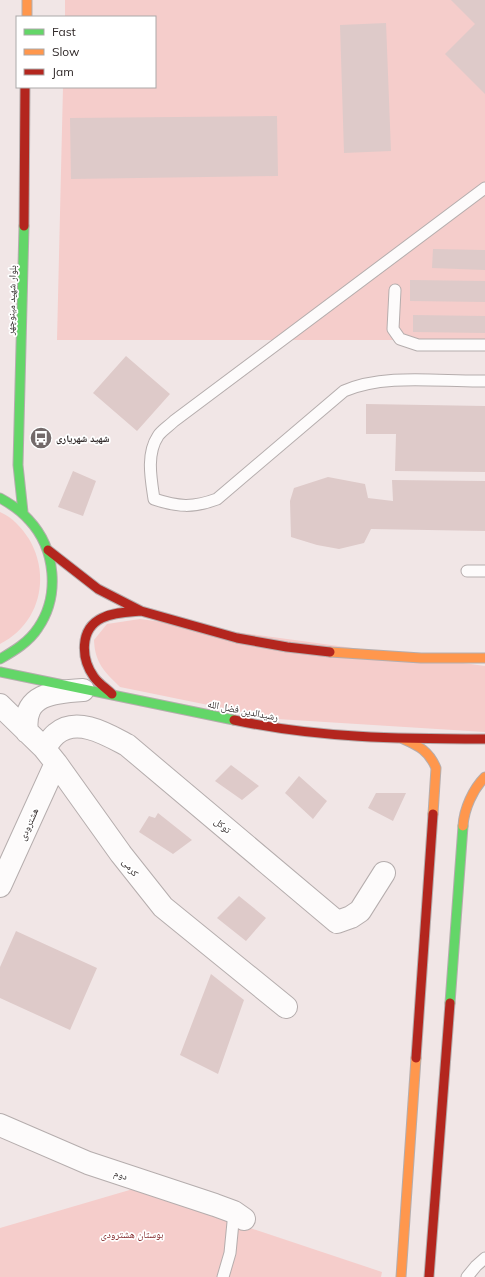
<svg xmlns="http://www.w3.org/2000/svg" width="485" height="1277" font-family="Mulish,'Noto Naskh Arabic',sans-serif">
<rect width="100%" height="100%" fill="#f1e6e6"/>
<!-- green -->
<path fill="#f5cdcb" d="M 65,0 L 485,0 L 485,340 L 57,340 L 63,87 L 155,87 L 155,17 L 65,17 Z
M 0,512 C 12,517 22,528 29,539 C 51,576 40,624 0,644 Z
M 140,619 L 485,666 L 485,732 L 277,719 L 120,687 C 104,671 95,663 94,640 L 107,624 Z
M 133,1189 L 382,1272 L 381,1277 L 0,1277 L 0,1228 Z"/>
<!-- building -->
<path fill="#decac9" d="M 451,0 L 485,0 L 485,94 L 445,54 L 475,24 Z
M 386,23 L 391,151 L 344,153 L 340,25 Z
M 277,116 L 278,176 L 71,179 L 70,118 Z
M 433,249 L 485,250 L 485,270 L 432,268 Z
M 410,280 L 485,281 L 485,302 L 410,301 Z
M 413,315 L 485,316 L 485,333 L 413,332 Z
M 126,356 L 170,394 L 137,431 L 93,393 Z
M 366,404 L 485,406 L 485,472 L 395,471 L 396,434 L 366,434 Z
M 73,471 L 96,481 L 83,516 L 58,507 Z
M 328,477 L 365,484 L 368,498 L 393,501 L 392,480 L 485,481 L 485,531 L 371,529 L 364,543 L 339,549 L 317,545 L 291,537 L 290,501 L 294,488 Z
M 231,765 L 259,786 L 242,800 L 215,781 Z
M 299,776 L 327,801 L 313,819 L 285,793 Z
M 376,793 L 406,793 L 393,821 L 368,808 Z
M 158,813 L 192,840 L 173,854 L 139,832 L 149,816 L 155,818 Z
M 239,896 L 266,918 L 246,941 L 217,918 Z
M 16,931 L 97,968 L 70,1030 L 0,998 L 0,967 Z
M 211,974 L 244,1000 L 218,1074 L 180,1055 Z"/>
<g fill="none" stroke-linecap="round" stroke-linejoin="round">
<!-- lane casing -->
<g stroke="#b5adad" stroke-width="13">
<path id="lane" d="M 485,188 L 174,421 C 169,426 161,431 158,436 C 146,454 151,479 154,499 C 178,507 193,508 217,499 L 344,391 C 385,373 441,382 485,381
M 395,290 L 393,329 L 400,339 L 418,345 L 485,345
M 467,571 L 485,571
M 223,1277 L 230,1253 L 234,1212
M 467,1277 L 476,1266 L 485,1258"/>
</g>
<!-- street casing -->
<g stroke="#b5adad" stroke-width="24">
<path id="street" d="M 0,705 L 44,748 L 56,763 L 121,854 L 163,907 L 286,1007
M 27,732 C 22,694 53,692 83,690
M 44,748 C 48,744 51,738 56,734 C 77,716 108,735 127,745 L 337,922 L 351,917 L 360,911 L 384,873
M 0,886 L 56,763
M 0,1125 L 88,1163 L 215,1205 L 234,1212 L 244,1219"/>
</g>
<!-- fast casing -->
<g stroke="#b5adad" stroke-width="11">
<path id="fast" d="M 0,498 C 11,504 21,511 29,520 C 56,549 60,596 38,628 C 29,642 14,651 0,659
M 23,512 L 18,465 L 24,226
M 0,672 L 234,720
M 450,1003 L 463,826"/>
</g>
<!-- slow casing -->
<g stroke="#b5adad" stroke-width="11">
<path id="slow" d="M 27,0 L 27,17
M 330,652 L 421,658 L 485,658
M 403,739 C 419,746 429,751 436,768 L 433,814
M 463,826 C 464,809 473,789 485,777
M 401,1277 L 416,1058"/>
</g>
<!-- jam casing -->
<g stroke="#b5adad" stroke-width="11">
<path id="jam" d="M 24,226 L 25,87
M 48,550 L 98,589 L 141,611 L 237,638 L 287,647 L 330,652
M 112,694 C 106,688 99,684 94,677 C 81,659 79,629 102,618 C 114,612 128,612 141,611
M 234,720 C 317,738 400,739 485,739
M 416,1058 L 433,814
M 429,1277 L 450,1003"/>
</g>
<!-- lane -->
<use href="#lane" stroke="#fdfbfb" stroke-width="11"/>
<!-- street -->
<use href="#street" stroke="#fdfbfb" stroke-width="22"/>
<!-- fast -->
<use href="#fast" stroke="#63d668" stroke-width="9"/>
<!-- slow -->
<use href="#slow" stroke="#ff974d" stroke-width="9"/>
<!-- jam -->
<use href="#jam" stroke="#b3261e" stroke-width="9"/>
</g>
<!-- icons -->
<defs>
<g id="bus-disc" transform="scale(1.15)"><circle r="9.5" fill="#736a6a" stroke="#fff"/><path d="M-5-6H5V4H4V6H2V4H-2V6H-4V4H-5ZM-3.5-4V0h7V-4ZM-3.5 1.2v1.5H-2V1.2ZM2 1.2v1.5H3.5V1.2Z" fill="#fff"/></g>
</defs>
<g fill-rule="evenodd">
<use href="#bus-disc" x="41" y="438"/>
</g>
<g text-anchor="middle" stroke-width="3.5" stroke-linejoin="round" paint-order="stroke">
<!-- street labels -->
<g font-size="10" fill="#2f2828" stroke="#fff">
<text transform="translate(11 300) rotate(-88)" y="4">بلوار شهید مینوچهر</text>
<text transform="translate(243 710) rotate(11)" y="4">رشیدالدین فضل الله</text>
<text transform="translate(28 824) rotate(-66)" y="4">هشترودی</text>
<text transform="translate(223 825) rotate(40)" y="4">توکل</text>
<text transform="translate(131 867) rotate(52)" y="4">کرمی</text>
<text transform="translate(121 1174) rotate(18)" y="4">دوم</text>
</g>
<!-- poi labels -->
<g font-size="10" font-weight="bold" fill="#2f2828" stroke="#fff" text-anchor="start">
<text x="56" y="442">شهید شهریاری</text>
</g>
<!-- park labels -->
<g font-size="10" fill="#812729" stroke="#fff">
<text x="132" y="1238">بوستان هشترودی</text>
</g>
</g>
<!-- legend -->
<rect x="16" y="16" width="140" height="72" fill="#ffffff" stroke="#aca9a9"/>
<rect x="24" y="29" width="20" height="6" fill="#63d668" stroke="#aca9a9"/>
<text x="52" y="36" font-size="12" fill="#2f2828">Fast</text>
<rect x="24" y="49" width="20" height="6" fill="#ff974d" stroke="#aca9a9"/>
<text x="52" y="56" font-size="12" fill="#2f2828">Slow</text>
<rect x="24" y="69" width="20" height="6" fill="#b3261e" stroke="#aca9a9"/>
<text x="52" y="76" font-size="12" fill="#2f2828">Jam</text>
</svg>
